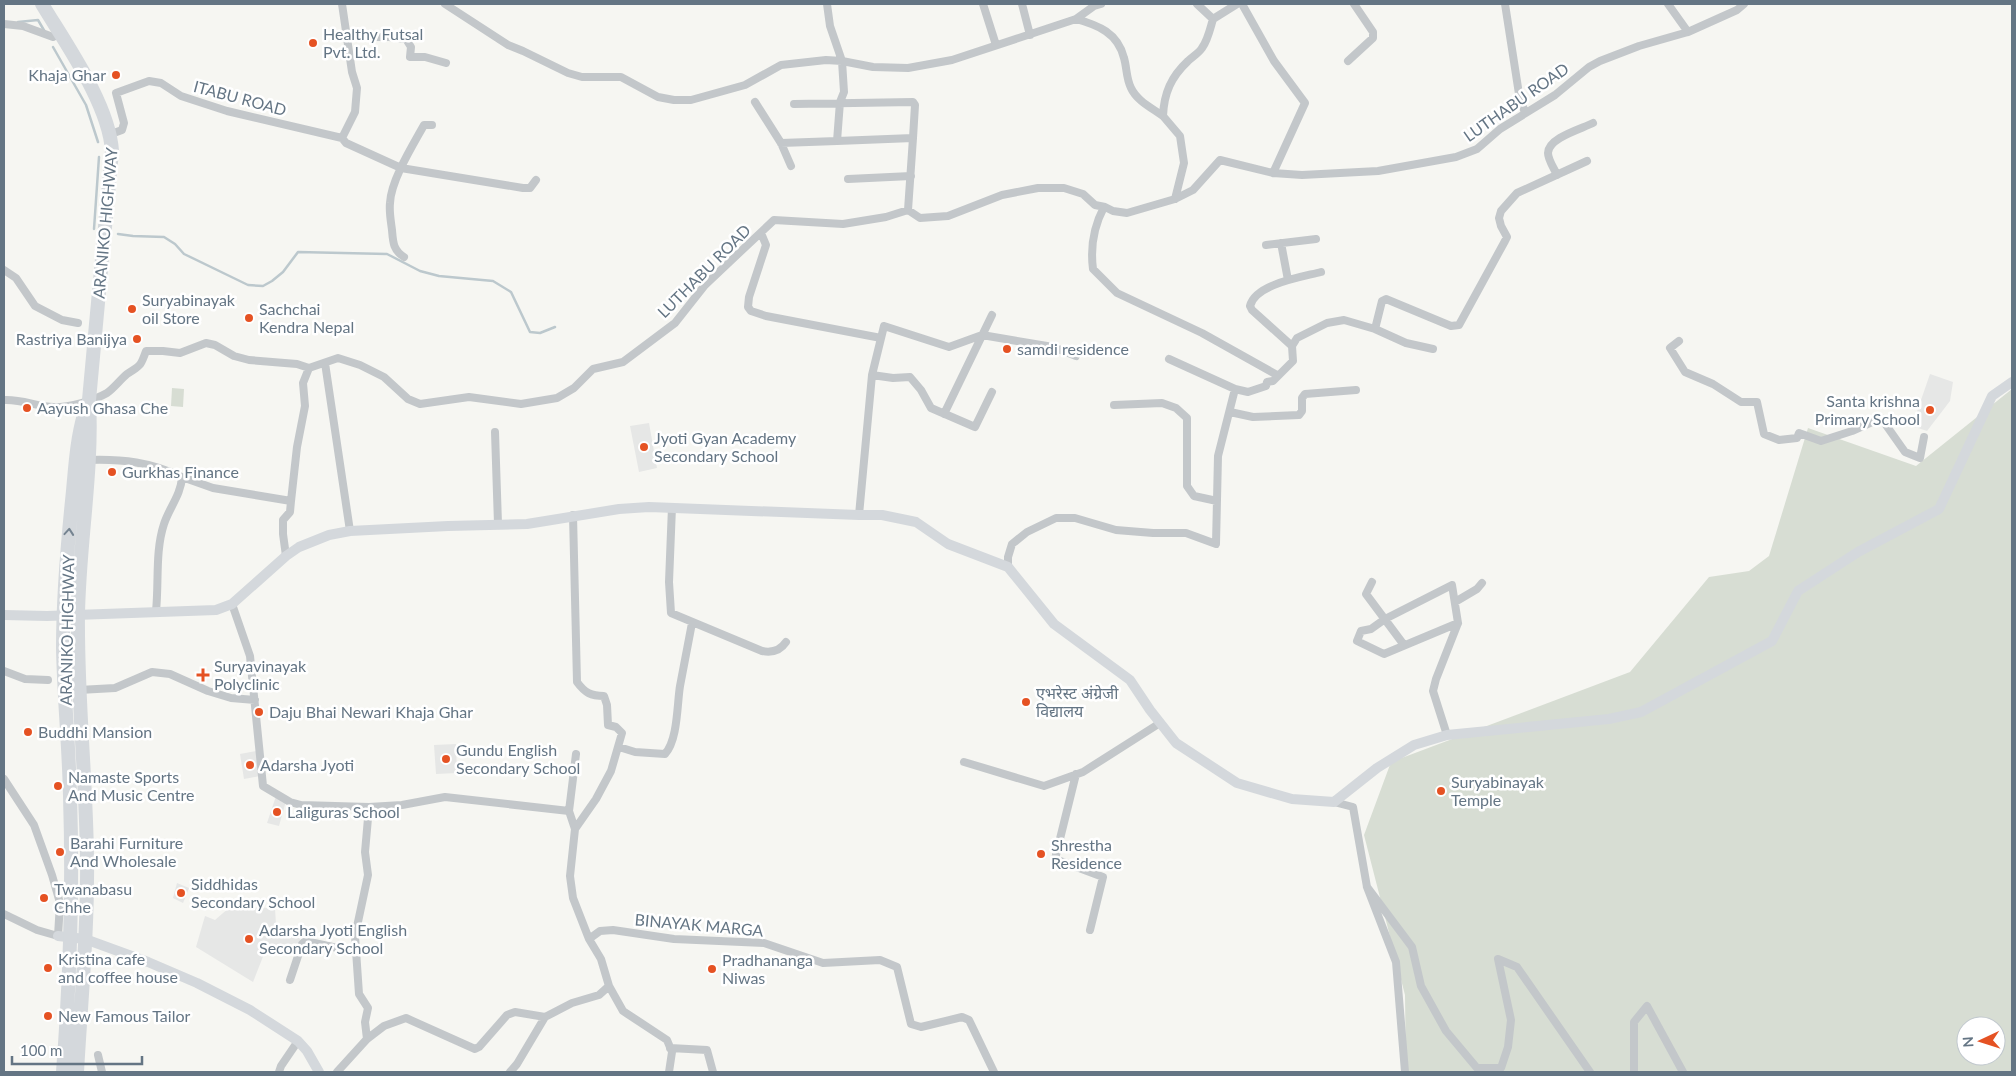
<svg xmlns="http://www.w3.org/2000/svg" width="2016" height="1076" font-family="Lato,'Noto Sans Devanagari',sans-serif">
<rect width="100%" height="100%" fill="#f6f6f2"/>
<!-- built -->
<path fill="#e6e7e6" d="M 1930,374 L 1953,382 L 1950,401 L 1927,431 L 1912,426 Z
M 649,423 L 657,468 L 639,472 L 630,426 Z
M 456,744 L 457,773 L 436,774 L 434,745 Z
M 256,751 L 260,776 L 244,779 L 240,754 Z
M 276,796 L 286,801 L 279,826 L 267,823 Z
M 177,883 L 189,888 L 183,903 L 173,898 Z
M 230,907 L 275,908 L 276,925 L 302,931 L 297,954 L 266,949 L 253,982 L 196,947 L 205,916 L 215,920 Z"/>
<!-- green -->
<path fill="#d7ddd3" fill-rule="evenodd" d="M 172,388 L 184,389 L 183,407 L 171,406 Z
M 2012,389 L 2012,1072 L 1406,1072 L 1405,995 L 1364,835 L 1391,762 L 1630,672 L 1709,577 L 1749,571 L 1769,556 L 1808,428 L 1916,466 ZM 1966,1026 L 1996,1026 L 1996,1056 L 1966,1056 Z"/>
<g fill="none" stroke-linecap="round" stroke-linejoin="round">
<!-- stream -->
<path stroke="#bcc8cd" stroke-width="2.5" d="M 18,22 L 38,20 L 45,32
M 53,47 L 86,105 L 98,142
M 94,229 L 99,157
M 118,234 L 133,236 L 164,237 L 175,244 L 184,254 L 248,285 L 263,286 L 272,281 L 283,272 L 298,252 L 387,254 L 420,271 L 439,276 L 493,281 L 511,292 L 530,332 L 540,333 L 555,327"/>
<!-- street -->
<path stroke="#c3c7ca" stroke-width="8" d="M 445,4 L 508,45 L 523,51 L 568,73 L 582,77 L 621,77 L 658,97 L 674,100 L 691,100 L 745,85 L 781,65 L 826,60 L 842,61 L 873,67 L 908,68 L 952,60 L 1076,19 L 1094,6 L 1101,4
M 827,4 L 830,26 L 842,61 L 844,92 L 840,102 L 837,141 L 913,138 L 908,210
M 983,4 L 996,45
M 1022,4 L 1030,35
M 1197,4 L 1213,19 L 1237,4
M 1242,4 L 1274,61 L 1305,103 L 1273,173
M 1505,4 L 1519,94 L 1525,113
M 1668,4 L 1688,32
M 1076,19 C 1098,25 1118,33 1124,58 C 1127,68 1126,78 1131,88 C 1137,101 1152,108 1163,116
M 4,24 L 23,26 L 53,37 L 60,33
M 347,37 L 389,37 L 406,39 L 411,47 L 410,57 L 425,57 L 446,63
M 1348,61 L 1373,38 L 1373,32 L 1354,4
M 755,102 L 781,143 L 791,166
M 794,104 L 913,102 L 915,105 L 913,138
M 111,134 L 122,130 L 124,123 L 116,93 L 149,81 L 161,83 L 181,96 L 227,111 L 342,138 L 355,112 L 357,88 L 352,72 L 342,4
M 342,138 L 346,143 L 401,168 L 523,188 L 530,188 L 536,180
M 781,143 L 837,141
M 1557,175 C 1554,168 1548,160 1548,153 C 1548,138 1581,129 1593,123
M 848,179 L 911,176
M 1175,199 L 1184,163 L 1180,136 L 1163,116 C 1164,93 1171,77 1188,61 C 1192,57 1199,53 1202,48 C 1208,40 1210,29 1213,19
M 1104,207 C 1094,226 1090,246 1093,269 L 1117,293 L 1202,333 L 1277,375
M 761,233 L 766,245 L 749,297 L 748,307 L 751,311 L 766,316 L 881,338
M 1281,243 L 1288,280
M 1266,245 L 1316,239
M 404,257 C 393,250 393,242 392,230 C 391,222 389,212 390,203 C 391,180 413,145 424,125 L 432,125
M 4,270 L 16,278 L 35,306 L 62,320 L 78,323
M 1375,329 L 1382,301 L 1386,299 L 1451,326 L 1459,325 L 1505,241 L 1507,237 L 1501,226 L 1499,218 L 1501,211 L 1517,193 L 1587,161
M 1679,341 L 1670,348 L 1685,372 L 1713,384 L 1741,402 L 1757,402 L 1764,434 L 1779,440 L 1797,438 L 1799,433 L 1821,441 L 1852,431 L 1881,418 L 1905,452 L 1920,458 L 1924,437
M 1292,346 L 1252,310 L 1250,306 C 1255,284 1302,277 1321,272
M 1169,359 L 1235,389 L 1248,392 L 1266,386 L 1267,382 L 1273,381 L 1293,361 L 1292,346 L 1297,338 L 1327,323 L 1344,320 L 1375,329 L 1406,343 L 1433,349
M 325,363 L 350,531
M 872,375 L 893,378 L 910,377 L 921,390 L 931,408 L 975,427 L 992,392
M 4,400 C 23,399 37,407 54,407 C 70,407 93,401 107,393 C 114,388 120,380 127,374 C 140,365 140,368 146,351 L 163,351 L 180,353 L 206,343 L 215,345 L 234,356 L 249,360 L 297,364 L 309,368 L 338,358 L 360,365 L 384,377 L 408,399 L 420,404 L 469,397 L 521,404 L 557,398 L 574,388 L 593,369 L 623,362 L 675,323 L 705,285 L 774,220 L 843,224 L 886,217 L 908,210 L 920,218 L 948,216 L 1002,195 L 1038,188 L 1064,188 L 1083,194 L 1095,205 L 1105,207 L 1113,211 L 1127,213 L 1175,199 L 1193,190 L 1220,160 L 1273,173 L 1302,175 L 1378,171 L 1456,157 L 1477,149 L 1500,129 L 1555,95 L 1589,67 L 1600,61 L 1639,46 L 1688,32 L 1737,10 L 1744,4
M 1114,405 L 1162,403 L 1176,408 L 1187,418 L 1187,486 L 1194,496 L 1217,501
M 1230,412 L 1253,417 L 1299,415 L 1302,411 L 1302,398 L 1305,394 L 1356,390
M 944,414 L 992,315
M 495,432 L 498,524
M 89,460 C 123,459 150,462 182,477
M 291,501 L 297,447 L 305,406 L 303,383 L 309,368
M 672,507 L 669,582 L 671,613 L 762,651 C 772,653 780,651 786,642
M 573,515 L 577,682 C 585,693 591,696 604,696 L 607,705 L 608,725 L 616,727 L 622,733 L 611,771 L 596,799 L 575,829 L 570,876 L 573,898 L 589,939 L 601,959 L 609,986 L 623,1011 L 667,1040 L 672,1052 L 669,1072
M 859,515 L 872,375 L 884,326 L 949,347 L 982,335 L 1053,347 L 1076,356
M 1008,567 L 1008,557 L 1012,544 L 1027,532 L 1056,518 L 1075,518 L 1116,530 L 1153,533 L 1186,533 L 1216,544 L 1218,456 L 1235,389
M 1372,582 L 1366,594 L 1404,645
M 1455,602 L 1477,589 L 1482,583
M 232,604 L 250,656 L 263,786 L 290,802 L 301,805 L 369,807 L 402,805 L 445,797 L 569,811 L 575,829
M 156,611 C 159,583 155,551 164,524 C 169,508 181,495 182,477 L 213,488 L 291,501 L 290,512 L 283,520 L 283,534 L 286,556
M 4,671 L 25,679 L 48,680
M 79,690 L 115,688 L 152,672 L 170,674 L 208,691 L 231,698 L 255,700
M 1447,735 L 1433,691 L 1436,679 L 1458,623 L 1452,585 L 1385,619 L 1371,629 L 1361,631 L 1357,641 L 1384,654 L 1458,623
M 619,747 L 635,752 L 665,754 C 678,740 677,704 680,686 C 684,665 688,644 692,623
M 964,762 L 1044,786 L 1083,772 L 1160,723
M 1076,774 L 1055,859 L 1103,877 L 1090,930
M 4,779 L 34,825 L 52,875 L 60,903 L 58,936 L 37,930 L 4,914
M 1334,802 L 1353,807 L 1367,887 L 1396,962 L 1405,1072
M 569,811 L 576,754
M 1367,887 L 1412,947 L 1421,986 L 1446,1031 L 1477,1068 L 1501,1068 L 1508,1047 L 1511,1020 L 1498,959 L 1517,967 L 1590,1072
M 589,939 L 600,931 L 613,930 L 674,939 L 764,943 L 823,963 L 880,960 L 897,967 L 911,1024 L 921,1027 L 962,1017 L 969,1020 L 994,1072
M 290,980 L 302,944 L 305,941 L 356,952
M 367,1039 L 384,1026 L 406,1018 L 475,1049 L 479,1047 L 507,1015 L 515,1012 L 545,1017 L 572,1003 L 599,995 L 609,986
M 670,1048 L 707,1050 L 713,1072
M 98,1055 L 102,1072
M 279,1072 L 281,1066 L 298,1041
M 337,1072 L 367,1039 L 365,1022 L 368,1008 L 359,994 L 355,936 L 368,875 L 365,852 L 369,807
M 510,1072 L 517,1064 L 545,1017
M 1634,1072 L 1634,1022 L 1647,1006 L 1683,1072"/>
<!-- secondary -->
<path stroke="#d4d8dc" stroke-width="10" d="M 4,615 L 47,616 L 216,610 L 232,604 L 286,556 L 299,547 L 329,535 L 350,531 L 448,526 L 527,524 L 619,509 L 649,507 L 859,515 L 882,515 L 916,522 L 948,544 L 1008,567 L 1054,624 L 1130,680 L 1150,710 L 1176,743 L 1237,783 L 1292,799 L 1334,802 L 1377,768 L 1414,745 L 1447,735 L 1609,719 L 1641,712 L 1772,641 L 1798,591 L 1858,552 L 1939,509 L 1992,396 L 2012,382
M 58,936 L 85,939 L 148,962 L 197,983 L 250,1010 L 298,1041 L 307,1051 L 319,1072"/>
<!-- highway -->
<path stroke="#d4d8dc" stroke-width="14" d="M 42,4 C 66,44 109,104 112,151 L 89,400 C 93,471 79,543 78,615 C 77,696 86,776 87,857 C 88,929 81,1001 77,1072
M 63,1072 C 70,980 73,888 70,796 C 69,747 64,698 63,648 C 63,599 67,550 72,501 C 75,473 76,442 84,415"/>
</g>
<!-- one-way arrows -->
<defs><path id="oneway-chevron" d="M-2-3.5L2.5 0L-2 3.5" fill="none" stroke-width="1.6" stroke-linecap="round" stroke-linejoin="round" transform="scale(1.25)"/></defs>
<use stroke="#758491" href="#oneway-chevron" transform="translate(69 532) rotate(-85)"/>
<!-- markers -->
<g fill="#e55223" stroke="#fff" stroke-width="2">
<circle cx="313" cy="43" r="5"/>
<circle cx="116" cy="75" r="5"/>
<circle cx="132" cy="309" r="5"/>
<circle cx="249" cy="318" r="5"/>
<circle cx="137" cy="339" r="5"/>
<circle cx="1007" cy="349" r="5"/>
<circle cx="27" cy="408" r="5"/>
<circle cx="1930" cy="410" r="5"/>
<circle cx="644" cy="447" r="5"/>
<circle cx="112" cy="472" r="5"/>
<path d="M200.5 667.5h5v5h5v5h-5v5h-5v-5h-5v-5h5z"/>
<circle cx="1026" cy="702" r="5"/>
<circle cx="259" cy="712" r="5"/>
<circle cx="28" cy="732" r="5"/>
<circle cx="446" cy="759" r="5"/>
<circle cx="250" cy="765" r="5"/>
<circle cx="58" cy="786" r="5"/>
<circle cx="1441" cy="791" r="5"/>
<circle cx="277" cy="812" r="5"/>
<circle cx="60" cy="852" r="5"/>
<circle cx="1041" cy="854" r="5"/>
<circle cx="181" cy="893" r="5"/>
<circle cx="44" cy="898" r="5"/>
<circle cx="249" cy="939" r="5"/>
<circle cx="48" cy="968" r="5"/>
<circle cx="712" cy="969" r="5"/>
<circle cx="48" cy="1016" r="5"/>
</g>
<g text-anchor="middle" stroke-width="5" stroke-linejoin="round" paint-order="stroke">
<!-- poi labels -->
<g font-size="16" fill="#647584" stroke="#fff" text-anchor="start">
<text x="323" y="40">Healthy Futsal<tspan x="323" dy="18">Pvt. Ltd.</tspan></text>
<text x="106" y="81" text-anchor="end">Khaja Ghar</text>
<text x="142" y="306">Suryabinayak<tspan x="142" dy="18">oil Store</tspan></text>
<text x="259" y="315">Sachchai<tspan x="259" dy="18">Kendra Nepal</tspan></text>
<text x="127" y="345" text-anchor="end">Rastriya Banijya</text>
<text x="1017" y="355">samdi residence</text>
<text x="1920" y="407" text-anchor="end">Santa krishna<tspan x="1920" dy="18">Primary School</tspan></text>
<text x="37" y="414">Aayush Ghasa Che</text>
<text x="654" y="444">Jyoti Gyan Academy<tspan x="654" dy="18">Secondary School</tspan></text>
<text x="122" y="478">Gurkhas Finance</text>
<text x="214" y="672">Suryavinayak<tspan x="214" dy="18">Polyclinic</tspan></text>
<text x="1036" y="699">एभरेस्ट अंग्रेजी<tspan x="1036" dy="18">विद्यालय</tspan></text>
<text x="269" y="718">Daju Bhai Newari Khaja Ghar</text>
<text x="38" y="738">Buddhi Mansion</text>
<text x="456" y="756">Gundu English<tspan x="456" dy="18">Secondary School</tspan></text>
<text x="260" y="771">Adarsha Jyoti</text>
<text x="68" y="783">Namaste Sports<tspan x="68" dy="18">And Music Centre</tspan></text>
<text x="1451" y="788">Suryabinayak<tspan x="1451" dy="18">Temple</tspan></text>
<text x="287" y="818">Laliguras School</text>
<text x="70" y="849">Barahi Furniture<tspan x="70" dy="18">And Wholesale</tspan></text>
<text x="1051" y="851">Shrestha<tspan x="1051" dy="18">Residence</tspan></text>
<text x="191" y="890">Siddhidas<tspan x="191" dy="18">Secondary School</tspan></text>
<text x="54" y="895">Twanabasu<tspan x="54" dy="18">Chhe</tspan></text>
<text x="259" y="936">Adarsha Jyoti English<tspan x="259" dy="18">Secondary School</tspan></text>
<text x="58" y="965">Kristina cafe<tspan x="58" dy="18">and coffee house</tspan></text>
<text x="722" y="966">Pradhananga<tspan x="722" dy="18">Niwas</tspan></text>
<text x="58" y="1022">New Famous Tailor</text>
</g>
<!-- street labels -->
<g font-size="16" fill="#647584" stroke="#fff">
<text transform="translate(240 98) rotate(15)" y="6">ITABU ROAD</text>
<text transform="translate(1516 102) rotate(-35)" y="6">LUTHABU ROAD</text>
<text transform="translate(105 223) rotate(-85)" y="6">ARANIKO HIGHWAY</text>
<text transform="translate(704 271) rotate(-45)" y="6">LUTHABU ROAD</text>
<text transform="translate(67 630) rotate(-89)" y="6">ARANIKO HIGHWAY</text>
<text transform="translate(699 925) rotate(5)" y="6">BINAYAK MARGA</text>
</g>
</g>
<!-- border -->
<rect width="2016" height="1076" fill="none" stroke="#647584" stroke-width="10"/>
<!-- north arrow -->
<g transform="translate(1981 1041) rotate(266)"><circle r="24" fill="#ffffff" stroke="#c1c8ce"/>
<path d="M0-4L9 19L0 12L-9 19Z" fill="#e55223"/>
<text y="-8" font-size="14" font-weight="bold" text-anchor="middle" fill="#647584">N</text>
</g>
<!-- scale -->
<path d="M12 1056v8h130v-8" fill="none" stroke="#647584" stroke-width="2.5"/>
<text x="20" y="1056" font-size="15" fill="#647584" stroke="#ffffff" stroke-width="4" paint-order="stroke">100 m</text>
</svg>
